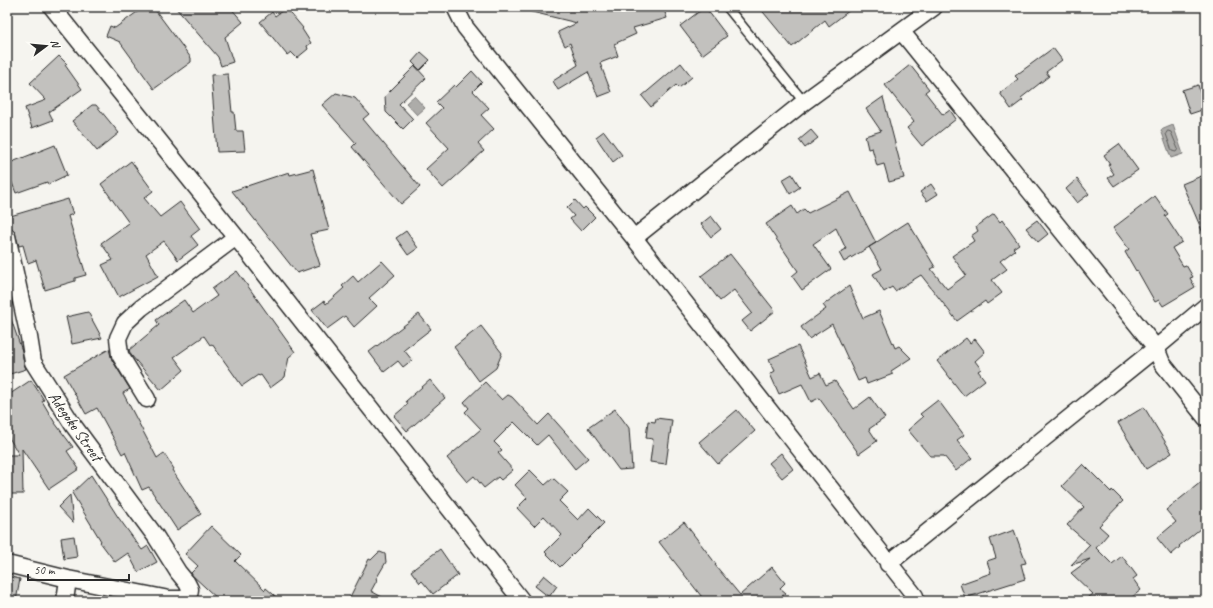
<svg xmlns="http://www.w3.org/2000/svg" width="1213" height="608" font-family="Caveat,sans-serif">
<rect width="100%" height="100%" fill="#f5f4ef"/>
<filter id="ink" filterUnits="userSpaceOnUse"><feTurbulence type="fractalNoise" baseFrequency=".025" numOctaves="2"/><feDisplacementMap in="SourceGraphic" scale="8" xChannelSelector="R" yChannelSelector="G"/><feConvolveMatrix kernelMatrix="1 2 1 2 8 2 1 2 1" color-interpolation-filters="sRGB"/></filter>
<g filter="url(#ink)">
<!-- water -->
<path fill="#adaca9" stroke="#797877" d="M 414,96 L 425,108 L 417,115 L 406,103 Z
M 1173,125 L 1183,154 L 1171,158 L 1161,130 Z"/>
<g fill="none" stroke-linecap="round" stroke-linejoin="round">
<!-- shore -->
<path stroke="#5f5f5d" stroke-width="1" d="M 1168,131 L 1171,132 L 1178,149 L 1176,152 L 1172,151 L 1166,134 Z"/>
</g>
<!-- building -->
<path fill="#c2c1be" stroke="#2b2b2b" d="M 144,7 L 153,7 L 191,58 L 191,62 L 154,89 L 120,42 L 106,36 L 110,26 L 115,28 Z
M 175,7 L 230,7 L 243,22 L 225,37 L 233,62 L 221,66 L 218,57 Z
M 528,7 L 663,7 L 667,18 L 633,28 L 636,34 L 614,44 L 618,56 L 600,63 L 611,92 L 598,97 L 588,72 L 558,90 L 553,81 L 578,65 L 570,43 L 565,46 L 558,32 L 577,23 L 528,11 Z
M 705,7 L 727,36 L 702,55 L 680,26 Z
M 759,7 L 854,7 L 829,26 L 825,20 L 792,47 Z
M 286,8 L 303,28 L 302,29 L 311,43 L 307,46 L 308,49 L 297,58 L 291,52 L 287,55 L 260,22 L 272,12 L 275,16 Z
M 1053,48 L 1062,60 L 1046,72 L 1049,76 L 1021,98 L 1023,100 L 1011,109 L 1000,93 L 1018,79 L 1015,76 Z
M 421,52 L 430,60 L 420,70 L 412,62 Z
M 59,56 L 67,64 L 65,65 L 82,89 L 49,112 L 53,120 L 32,128 L 25,108 L 46,100 L 30,83 Z
M 681,63 L 692,77 L 679,88 L 676,85 L 651,107 L 642,96 Z
M 910,65 L 929,89 L 925,92 L 943,115 L 950,110 L 956,119 L 922,146 L 907,128 L 914,122 L 885,85 Z
M 415,66 L 426,78 L 399,104 L 413,119 L 403,129 L 386,112 L 385,96 Z
M 472,71 L 482,82 L 473,91 L 489,108 L 481,115 L 494,129 L 478,144 L 484,151 L 443,188 L 426,169 L 449,148 L 426,123 L 442,108 L 436,102 L 454,85 L 456,87 Z
M 228,74 L 232,112 L 234,112 L 236,131 L 243,131 L 245,151 L 217,152 L 211,75 Z
M 1198,85 L 1205,109 L 1190,114 L 1182,90 Z
M 336,93 L 355,98 L 369,114 L 363,119 L 420,187 L 401,204 L 352,147 L 356,143 L 322,105 Z
M 883,97 L 904,178 L 889,182 L 884,164 L 877,166 L 872,148 L 868,149 L 865,136 L 881,131 L 866,109 Z
M 92,105 L 96,105 L 119,133 L 97,151 L 72,121 Z
M 811,130 L 818,138 L 805,148 L 799,140 Z
M 604,131 L 622,155 L 613,162 L 596,137 Z
M 1119,144 L 1138,170 L 1114,186 L 1108,178 L 1114,174 L 1108,165 L 1110,164 L 1104,155 Z
M 55,145 L 67,175 L 48,184 L 47,182 L 16,193 L 7,170 L 7,164 Z
M 131,161 L 153,191 L 144,198 L 160,217 L 180,202 L 200,229 L 191,236 L 198,245 L 178,260 L 164,241 L 146,254 L 158,276 L 119,297 L 102,265 L 113,260 L 101,243 L 129,223 L 101,184 Z
M 313,169 L 329,230 L 310,234 L 320,265 L 297,273 L 232,191 L 289,172 L 290,175 Z
M 792,174 L 800,187 L 790,194 L 782,180 Z
M 1206,174 L 1206,240 L 1182,184 Z
M 1077,179 L 1089,194 L 1077,203 L 1066,189 Z
M 931,184 L 938,194 L 927,201 L 920,192 Z
M 850,192 L 876,243 L 844,262 L 839,253 L 846,249 L 836,228 L 813,244 L 831,269 L 802,290 L 792,276 L 798,271 L 766,224 L 792,206 L 797,214 L 804,209 L 808,213 Z
M 1155,196 L 1168,214 L 1165,216 L 1182,242 L 1172,248 L 1183,266 L 1186,265 L 1193,277 L 1190,278 L 1195,287 L 1163,306 L 1159,300 L 1155,302 L 1137,270 L 1136,271 L 1125,252 L 1129,249 L 1113,228 Z
M 68,199 L 73,214 L 68,216 L 86,275 L 75,278 L 75,281 L 45,290 L 36,260 L 28,263 L 23,245 L 19,246 L 14,230 L 7,227 L 7,217 Z
M 575,200 L 583,209 L 585,207 L 595,217 L 581,231 L 570,219 L 574,216 L 567,208 Z
M 994,214 L 1000,222 L 1002,220 L 1019,244 L 1013,248 L 1015,250 L 1000,261 L 1007,269 L 992,280 L 1002,293 L 987,304 L 985,301 L 957,321 L 921,275 L 895,291 L 892,287 L 884,292 L 873,274 L 882,269 L 869,247 L 908,222 L 935,267 L 931,269 L 947,289 L 966,275 L 952,256 L 974,241 L 971,236 L 978,231 L 976,227 Z
M 711,216 L 721,229 L 711,237 L 701,224 Z
M 1037,220 L 1048,234 L 1038,242 L 1026,228 Z
M 406,231 L 418,248 L 408,255 L 396,238 Z
M 730,254 L 775,311 L 750,331 L 742,321 L 752,313 L 734,290 L 720,301 L 701,276 Z
M 382,261 L 395,275 L 369,298 L 377,306 L 354,327 L 345,316 L 327,329 L 312,310 L 324,301 L 326,304 L 344,288 L 342,286 L 353,276 L 358,282 Z
M 237,271 L 295,352 L 289,357 L 285,377 L 270,388 L 261,375 L 259,376 L 258,375 L 242,386 L 212,344 L 210,345 L 204,336 L 174,357 L 184,370 L 161,390 L 131,355 L 129,350 L 159,325 L 156,320 L 184,300 L 193,313 L 217,296 L 212,289 Z
M 849,286 L 863,318 L 879,311 L 895,348 L 899,346 L 911,358 L 891,371 L 893,374 L 867,384 L 865,378 L 858,381 L 832,324 L 809,339 L 801,327 L 826,309 L 823,305 Z
M 88,312 L 102,338 L 72,344 L 66,317 Z
M 7,313 L 9,313 L 22,351 L 24,364 L 26,369 L 7,375 Z
M 419,314 L 431,329 L 404,350 L 412,360 L 403,367 L 398,361 L 384,372 L 369,352 Z
M 481,326 L 502,353 L 496,368 L 479,381 L 454,347 Z
M 966,338 L 970,343 L 975,339 L 985,352 L 975,361 L 981,369 L 978,371 L 985,380 L 964,396 L 937,361 Z
M 798,346 L 812,377 L 820,373 L 826,385 L 835,381 L 854,409 L 870,397 L 885,418 L 869,429 L 877,441 L 859,454 L 819,398 L 811,402 L 802,384 L 779,394 L 770,374 L 775,371 L 769,359 Z
M 109,349 L 112,360 L 130,389 L 123,393 L 157,458 L 164,453 L 174,469 L 172,470 L 201,514 L 177,530 L 149,487 L 142,490 L 125,452 L 122,454 L 97,408 L 86,414 L 64,375 Z
M 31,380 L 44,400 L 42,401 L 55,423 L 73,447 L 67,451 L 79,469 L 49,489 L 22,449 L 23,494 L 7,494 L 7,455 L 19,455 L 7,434 L 7,396 Z
M 430,380 L 445,398 L 407,431 L 394,416 L 408,404 L 406,401 Z
M 485,382 L 502,400 L 508,395 L 512,397 L 538,425 L 549,414 L 588,458 L 575,469 L 548,435 L 537,445 L 514,422 L 494,442 L 502,450 L 498,453 L 513,470 L 501,480 L 498,477 L 484,488 L 474,476 L 467,482 L 447,458 L 481,429 L 465,412 L 469,408 L 464,402 Z
M 938,400 L 964,435 L 957,440 L 972,458 L 956,471 L 944,456 L 930,456 L 908,430 L 923,417 L 920,414 Z
M 1144,407 L 1172,453 L 1146,469 L 1118,423 Z
M 615,409 L 629,428 L 632,469 L 619,470 L 588,428 Z
M 737,410 L 755,431 L 718,464 L 699,442 Z
M 656,418 L 672,420 L 666,464 L 650,462 L 653,439 L 646,438 L 648,421 L 655,422 Z
M 781,453 L 793,469 L 782,478 L 769,463 Z
M 1083,464 L 1111,492 L 1112,490 L 1123,501 L 1099,526 L 1108,534 L 1096,548 L 1112,564 L 1122,556 L 1137,576 L 1133,579 L 1141,590 L 1127,601 L 1084,601 L 1093,594 L 1071,573 L 1090,559 L 1071,565 L 1090,545 L 1067,525 L 1084,507 L 1062,486 Z
M 530,470 L 545,485 L 553,478 L 568,492 L 559,501 L 578,520 L 589,508 L 604,523 L 560,567 L 545,552 L 562,535 L 544,516 L 534,526 L 517,508 L 527,498 L 515,485 Z
M 91,475 L 118,517 L 142,550 L 148,546 L 157,562 L 138,572 L 128,553 L 115,562 L 100,542 L 101,541 L 72,493 Z
M 1206,478 L 1206,524 L 1179,546 L 1180,547 L 1171,555 L 1157,538 L 1176,522 L 1166,510 Z
M 70,495 L 73,523 L 58,507 Z
M 684,522 L 716,564 L 715,565 L 740,595 L 772,567 L 785,583 L 780,588 L 786,593 L 777,601 L 705,601 L 659,542 Z
M 211,526 L 241,555 L 235,561 L 265,590 L 266,588 L 281,601 L 220,601 L 192,575 L 191,573 L 198,566 L 185,554 Z
M 1014,530 L 1026,563 L 1021,564 L 1025,579 L 965,598 L 960,584 L 991,573 L 987,561 L 996,558 L 990,539 Z
M 74,536 L 77,557 L 64,559 L 61,538 Z
M 440,549 L 458,575 L 433,594 L 422,581 L 420,583 L 411,571 Z
M 380,552 L 385,554 L 386,562 L 376,579 L 377,580 L 371,591 L 389,601 L 348,601 L 369,559 L 371,560 L 378,553 Z
M 544,575 L 557,586 L 549,597 L 535,586 Z
M 7,576 L 20,579 L 16,601 L 7,601 Z"/>
<g fill="none" stroke-linecap="round" stroke-linejoin="round">
<!-- lane casing -->
<g stroke="#2b2b2b" stroke-width="11">
<path id="lane" d="M 727,7 L 804,102"/>
</g>
<!-- street casing -->
<g stroke="#2b2b2b" stroke-width="19">
<path id="street" d="M 52,7 L 236,237 L 522,601
M 455,7 L 465,27 L 634,238 L 915,596 L 916,601
M 902,32 L 1156,348 L 1162,363 L 1206,418
M 7,236 L 29,337 L 33,362 L 73,425 L 156,537 L 178,572 L 187,583 L 190,589 L 189,596
M 634,238 L 804,102 L 934,7
M 147,399 L 120,355 L 118,338 L 125,323 L 141,308 L 236,237
M 7,564 L 68,579 L 169,599 L 183,599 L 189,596
M 888,564 L 1156,348 L 1206,306
M 65,601 L 68,579"/>
</g>
<!-- lane -->
<use href="#lane" stroke="#fdfcf7" stroke-width="8"/>
<!-- street -->
<use href="#street" stroke="#fdfcf7" stroke-width="16"/>
</g>
</g>
<g text-anchor="middle" stroke-width="3.5" stroke-linejoin="round" paint-order="stroke">
<!-- street labels -->
<g font-size="16" fill="#2b2b2b" stroke="#fdfcf7">
<text transform="translate(76 426) rotate(55)" y="6">Adegoke Street</text>
</g>
</g>
<!-- margin -->
<rect width="1213" height="608" fill="none" stroke="#fdfcf7" stroke-width="24"/>
<rect x="12" y="12" width="1189" height="584" fill="none" stroke="#2b2b2b" stroke-width="1.5" filter="url(#ink)"/>
<!-- north arrow -->
<g transform="translate(46 46) rotate(74)" stroke="#fdfcf7" stroke-width="3" paint-order="stroke">
<path d="M0-3L7 15L0 10L-7 15Z" fill="#2b2b2b"/>
<text y="-6" font-size="11" font-weight="bold" text-anchor="middle" fill="#2b2b2b">N</text>
</g>
<!-- scale -->
<path d="M28 574v6h101v-6" fill="none" stroke="#2b2b2b" stroke-width="2"/>
<text x="34" y="574" font-size="12" fill="#2b2b2b" stroke="#fdfcf7" stroke-width="3" paint-order="stroke">50 m</text>
</svg>
